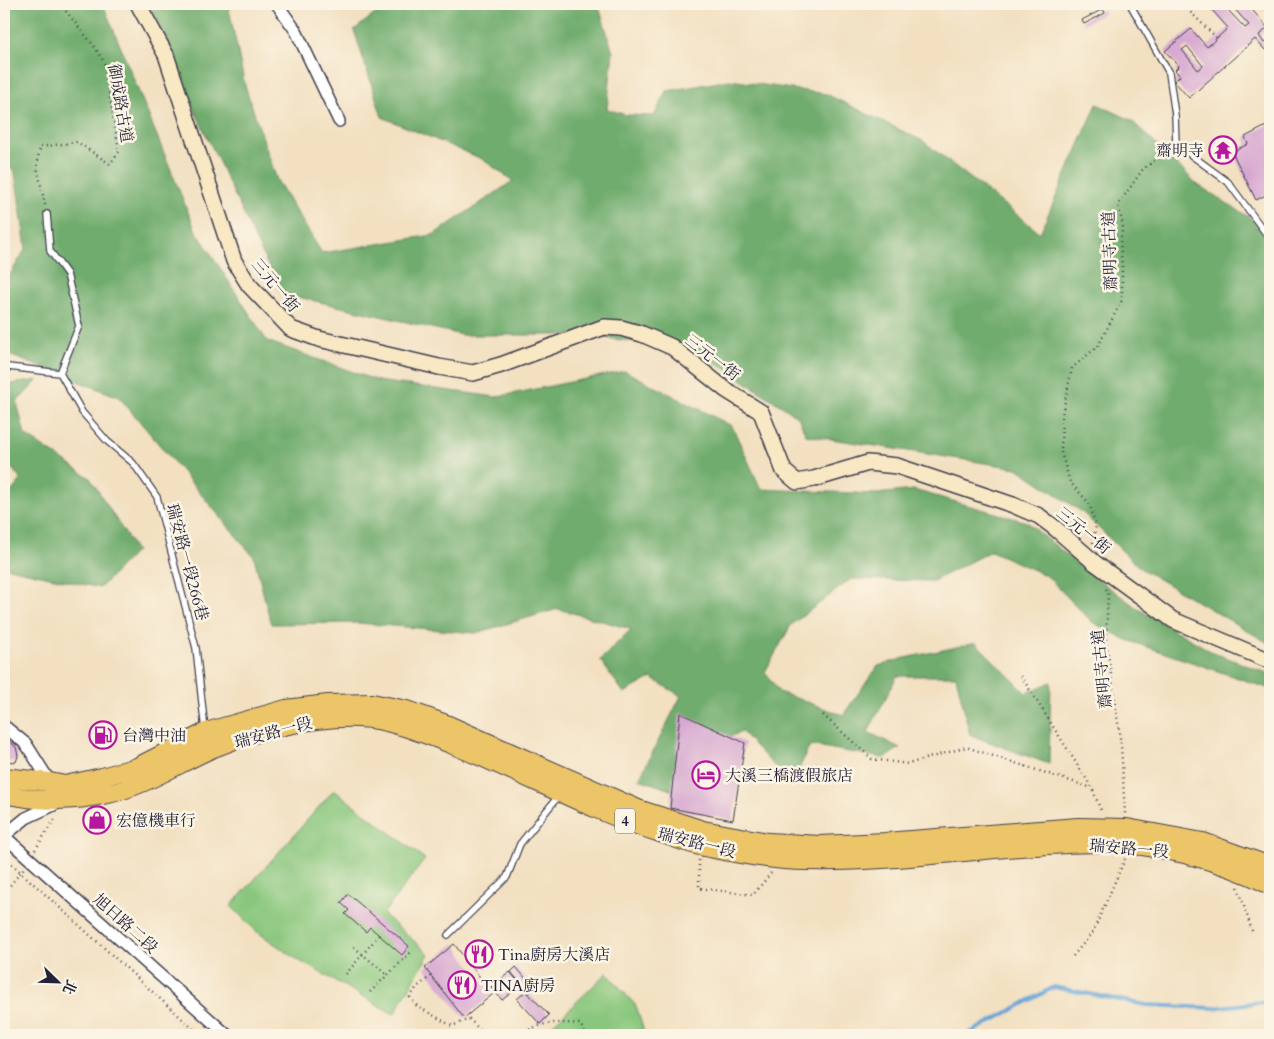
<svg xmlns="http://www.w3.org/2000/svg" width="1274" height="1039" font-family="Cardo,'Noto Serif TC',serif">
<rect width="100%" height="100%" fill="#fcf5e5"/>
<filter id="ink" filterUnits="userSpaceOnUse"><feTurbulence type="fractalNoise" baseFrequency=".02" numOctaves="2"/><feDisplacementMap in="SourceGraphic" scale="10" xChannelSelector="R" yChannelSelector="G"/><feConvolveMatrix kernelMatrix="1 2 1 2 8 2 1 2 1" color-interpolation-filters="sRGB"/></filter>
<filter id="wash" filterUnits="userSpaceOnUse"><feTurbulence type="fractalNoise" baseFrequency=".0096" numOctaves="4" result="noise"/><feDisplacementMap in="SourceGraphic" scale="20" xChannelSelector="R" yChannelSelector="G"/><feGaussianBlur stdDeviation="1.12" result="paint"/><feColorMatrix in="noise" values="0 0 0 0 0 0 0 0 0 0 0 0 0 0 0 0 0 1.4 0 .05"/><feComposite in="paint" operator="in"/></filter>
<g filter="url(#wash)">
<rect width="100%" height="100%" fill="#f2e0c1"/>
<!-- green -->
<path fill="#8ac77e" stroke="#56745c" d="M 334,790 L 425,859 L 383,914 L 429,954 L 394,1014 L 298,960 L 256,931 L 231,906 Z
M 607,973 L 636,1006 L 645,1035 L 542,1035 Z"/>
<!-- forest -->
<path fill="#6fac6d" stroke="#486754" d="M 4,4 L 103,4 L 195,229 L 267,341 L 378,381 L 496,397 L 625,371 L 732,426 L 761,489 L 876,494 L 914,490 L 1027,522 L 1085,570 L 1140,610 L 1214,653 L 1270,674 L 1270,689 L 1127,640 L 1092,622 L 1047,576 L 991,551 L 933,581 L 851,579 L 791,625 L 765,672 L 779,692 L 843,715 L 878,666 L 905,658 L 976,643 L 1026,693 L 1051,682 L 1049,764 L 970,735 L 956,676 L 897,676 L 868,732 L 900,748 L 884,758 L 810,745 L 799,769 L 776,768 L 742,732 L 726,738 L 711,804 L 639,779 L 681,696 L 651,678 L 624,693 L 600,660 L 631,629 L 558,609 L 476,633 L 358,623 L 271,624 L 254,557 L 119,397 L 4,353 L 4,285 L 26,248 L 15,173 L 4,160 Z
M 149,4 L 228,4 L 245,86 L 277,180 L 322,253 L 433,235 L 513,181 L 482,159 L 382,117 L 354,30 L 388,4 L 598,4 L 613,52 L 607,109 L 626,115 L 654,116 L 667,91 L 730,80 L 826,94 L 923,141 L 1040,233 L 1097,104 L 1131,120 L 1198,185 L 1268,229 L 1270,228 L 1270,644 L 1140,568 L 1082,512 L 1017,468 L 806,435 L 798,417 L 694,348 L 579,335 L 462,335 L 281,293 L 200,122 Z
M 38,380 L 17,402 L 25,435 L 90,478 L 136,551 L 100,588 L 4,567 L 4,494 L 11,492 L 21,480 L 4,458 L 4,385 Z"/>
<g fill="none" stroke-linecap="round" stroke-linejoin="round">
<!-- stream -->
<path stroke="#65a4d8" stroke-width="4" d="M 966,1035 L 1054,987 L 1146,1005 L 1213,1008 L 1270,1001"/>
</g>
<g id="blocks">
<!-- building -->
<path fill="#d6a6d0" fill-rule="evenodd" d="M 1219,4 L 1247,4 L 1268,28 L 1259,35 L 1264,43 L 1270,40 L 1270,47 L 1265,50 L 1255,39 L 1189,98 L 1174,81 L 1180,76 L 1175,70 L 1179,66 L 1165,51 L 1191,29 L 1207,47 L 1217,38 L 1228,28 L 1212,10 ZM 1231,5 L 1249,25 L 1245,28 L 1227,9 ZM 1187,46 L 1203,66 L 1198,70 L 1182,50 Z
M 1103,9 L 1105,13 L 1084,24 L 1082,20 Z
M 1270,124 L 1270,193 L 1256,200 L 1232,152 L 1248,144 L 1245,137 Z
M 680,713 L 745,743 L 733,820 L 670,808 Z
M 4,737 L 16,747 L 18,756 L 16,762 L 4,761 Z
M 348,894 L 409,946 L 402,955 L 370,927 L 366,932 L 345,914 L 349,910 L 341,903 Z
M 454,944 L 493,994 L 464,1018 L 425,968 Z
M 516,967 L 534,988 L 529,993 L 511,972 Z
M 510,972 L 521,985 L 502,1000 L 491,987 Z
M 526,991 L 549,1015 L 540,1024 L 517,999 Z"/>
</g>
</g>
<g filter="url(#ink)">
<use href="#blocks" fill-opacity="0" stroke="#413e4f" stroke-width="1"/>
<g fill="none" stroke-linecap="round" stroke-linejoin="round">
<!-- lane casing -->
<g stroke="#413e4f" stroke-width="8">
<path id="lane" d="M 1130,4 L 1169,73 L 1175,115 L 1176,144 L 1228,182 L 1270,239
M 47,214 L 50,251 L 67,274 L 79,326 L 60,373 L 82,412 L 107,441 L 133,463 L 157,497 L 196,648 L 205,730
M 4,368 L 8,367 L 60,373
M 448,935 L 507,877 L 520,844 L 560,794"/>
</g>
<!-- street casing -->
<g stroke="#413e4f" stroke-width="14">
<path id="street" d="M 277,4 L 296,31 L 339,121
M 4,726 L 26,744 L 50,782 L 48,786
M 4,836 L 227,1035
M 4,836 L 26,818 L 60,802"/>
</g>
<!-- secondary casing -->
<g stroke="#413e4f" stroke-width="18">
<path id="secondary" d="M 138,4 L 166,55 L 234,261 L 249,285 L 291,329 L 319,339 L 439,367 L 473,373 L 501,365 L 604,327 L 621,328 L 642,334 L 672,347 L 726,390 L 761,412 L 784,471 L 797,482 L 814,479 L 868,463 L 897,466 L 1013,505 L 1039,516 L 1055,528 L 1095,563 L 1173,620 L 1270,661"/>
</g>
<!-- primary casing -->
<g stroke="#413e4f" stroke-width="20">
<path id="primary" d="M 4,777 L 50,782 L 65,785 L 102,777 L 137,767 L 206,732 L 286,709 L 328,704 L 372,703 L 407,710 L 446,724 L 638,809 L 703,830 L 768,842 L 820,845 L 885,842 L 1078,827 L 1127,828 L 1203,842 L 1270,866
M 4,794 C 41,802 71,802 108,794 C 145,786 177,764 211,749 C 254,731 312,716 359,718 C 389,719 425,734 453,745 C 523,773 589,810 660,833 C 674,838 689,844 704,847 C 738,854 774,861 808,861 C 905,863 1001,844 1098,843 C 1154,843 1221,860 1270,885"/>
</g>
<!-- path -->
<path stroke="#413e4f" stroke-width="2.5" stroke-dasharray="1 4" stroke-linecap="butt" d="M 1173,4 L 1186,8 L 1217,38
M 45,205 L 37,166 L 40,147 L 77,142 L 110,164 L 119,152 L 104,62 L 94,46 L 60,4
M 1093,543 L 1093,538 L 1096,526 L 1089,503 L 1070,482 L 1061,452 L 1062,415 L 1072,368 L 1098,346 L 1122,300 L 1122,266 L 1120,243 L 1123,225 L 1118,205 L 1143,169 L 1169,150
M 1106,589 L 1108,593 L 1106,640 L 1121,744 L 1125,814
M 1021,676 L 1092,788 L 1102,813
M 823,715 L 872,759 L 908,764 L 966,747 L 1092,788
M 35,850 L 56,817
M 4,857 L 200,1035
M 699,860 L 699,888 L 753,895 L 771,873
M 1238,887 L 1253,934
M 4,893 L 24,868
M 354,947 L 387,975
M 1073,956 L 1093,932 L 1125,859
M 346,974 L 379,935
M 431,976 L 417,987 L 410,997 L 417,1006 L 452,1026 L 469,1019 L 485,1035
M 370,992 L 411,952
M 521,1035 C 540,1021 557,1022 580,1024 L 586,1035"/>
<!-- lane -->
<use href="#lane" stroke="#fff" stroke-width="5.5"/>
<!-- street -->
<use href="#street" stroke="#fff" stroke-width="11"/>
<!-- secondary -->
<use href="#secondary" stroke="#f8e8c3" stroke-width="15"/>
<!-- primary -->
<use href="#primary" stroke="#edc569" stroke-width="18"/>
</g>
</g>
<!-- icons -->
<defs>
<g id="temple-ring" transform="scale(1.4375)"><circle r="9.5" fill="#fcf5e5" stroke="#b5179e" stroke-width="1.5"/><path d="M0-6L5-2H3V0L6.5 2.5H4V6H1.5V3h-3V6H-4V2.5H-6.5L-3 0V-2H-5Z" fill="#b5179e"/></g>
<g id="fuel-ring" transform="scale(1.4375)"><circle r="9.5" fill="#fcf5e5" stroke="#b5179e" stroke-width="1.5"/><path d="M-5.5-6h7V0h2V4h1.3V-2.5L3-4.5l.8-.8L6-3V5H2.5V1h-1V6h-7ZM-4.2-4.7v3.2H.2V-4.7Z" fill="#b5179e"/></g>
<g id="hotel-ring" transform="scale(1.4375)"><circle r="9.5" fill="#fcf5e5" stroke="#b5179e" stroke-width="1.5"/><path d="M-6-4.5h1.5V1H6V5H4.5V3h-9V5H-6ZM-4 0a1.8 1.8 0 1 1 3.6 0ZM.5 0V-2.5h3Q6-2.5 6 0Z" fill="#b5179e"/></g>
<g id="shop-ring" transform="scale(1.4375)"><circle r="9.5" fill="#fcf5e5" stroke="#b5179e" stroke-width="1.5"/><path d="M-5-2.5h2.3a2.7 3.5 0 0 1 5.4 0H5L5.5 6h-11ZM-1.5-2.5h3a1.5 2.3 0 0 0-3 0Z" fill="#b5179e"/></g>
<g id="restaurant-ring" transform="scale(1.4375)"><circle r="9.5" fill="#fcf5e5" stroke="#b5179e" stroke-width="1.5"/><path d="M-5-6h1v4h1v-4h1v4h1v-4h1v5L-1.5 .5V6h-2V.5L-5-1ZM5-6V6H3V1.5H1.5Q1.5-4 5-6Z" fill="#b5179e"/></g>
</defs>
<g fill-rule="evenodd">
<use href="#temple-ring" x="1223" y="150"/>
<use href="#fuel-ring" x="103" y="735"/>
<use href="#hotel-ring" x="706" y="775"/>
<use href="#shop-ring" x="97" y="820"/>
<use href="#restaurant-ring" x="479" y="954"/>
<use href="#restaurant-ring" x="462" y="985"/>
</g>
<g text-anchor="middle" stroke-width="5" stroke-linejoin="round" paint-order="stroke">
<!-- shield labels -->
<rect fill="#fcf5e5" stroke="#63616e" stroke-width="1" x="615" y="808.5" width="20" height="25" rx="4"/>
<g font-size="15" font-weight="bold" fill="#22223b">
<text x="625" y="826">4</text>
</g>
<!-- street labels -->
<g font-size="16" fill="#22223b" stroke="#fcf5e5">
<text transform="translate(121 103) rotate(80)" y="6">御成路古道</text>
<text transform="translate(1109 251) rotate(-92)" y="6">齋明寺古道</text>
<text transform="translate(276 285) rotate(50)" y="6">三元一街</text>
<text transform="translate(713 357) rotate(38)" y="6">三元一街</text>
<text transform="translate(1084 530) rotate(39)" y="6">三元一街</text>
<text transform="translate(188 562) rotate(75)" y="6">瑞安路一段266巷</text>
<text transform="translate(1101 669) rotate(-96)" y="6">齋明寺古道</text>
<text transform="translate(273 732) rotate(-15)" y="6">瑞安路一段</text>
<text transform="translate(697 842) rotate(14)" y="6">瑞安路一段</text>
<text transform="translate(1129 848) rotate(5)" y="6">瑞安路一段</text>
<text transform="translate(126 923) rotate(42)" y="6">旭日路二段</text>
</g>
<!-- poi labels -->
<g font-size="16" fill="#22223b" stroke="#fcf5e5" text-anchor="start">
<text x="1204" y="156" text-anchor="end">齋明寺</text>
<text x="122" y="741">台灣中油</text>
<text x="725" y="781">大溪三橋渡假旅店</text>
<text x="116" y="826">宏億機車行</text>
<text x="498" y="960">Tina廚房大溪店</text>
<text x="481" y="991">TINA廚房</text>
</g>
</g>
<!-- margin -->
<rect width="1274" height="1039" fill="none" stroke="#fcf5e5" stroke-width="20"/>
<!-- north arrow -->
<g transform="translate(58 982) rotate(113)" stroke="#fcf5e5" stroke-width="4" paint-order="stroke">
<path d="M0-4L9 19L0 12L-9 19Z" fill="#22223b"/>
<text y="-8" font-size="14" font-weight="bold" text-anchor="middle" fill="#22223b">北</text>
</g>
</svg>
